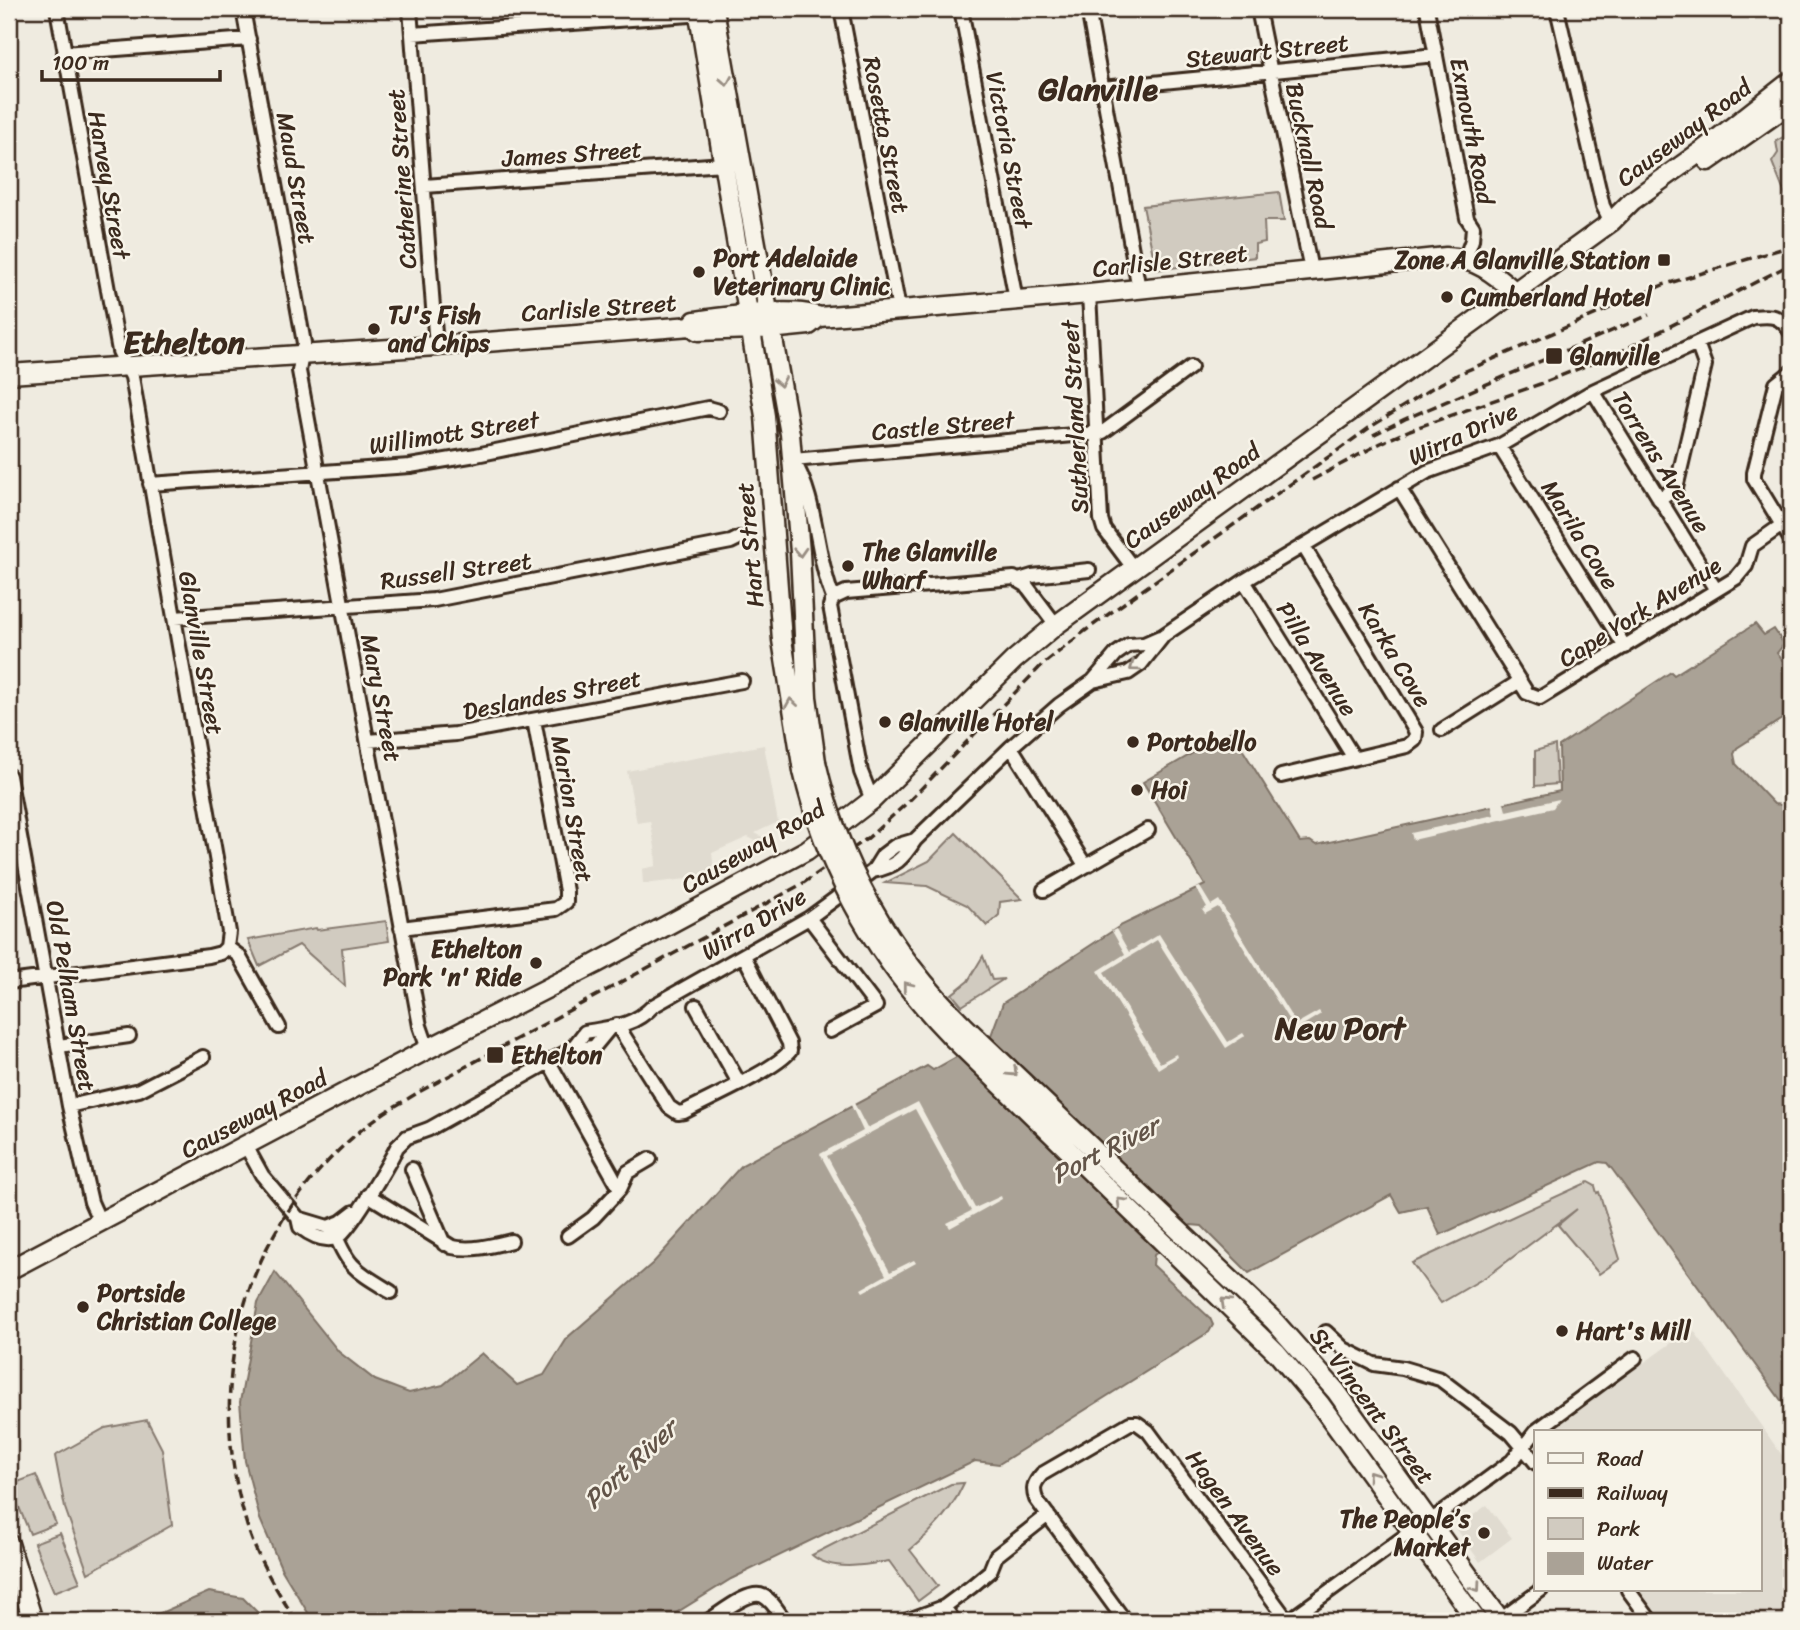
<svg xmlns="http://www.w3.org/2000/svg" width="1800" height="1630" font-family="Sriracha,sans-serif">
<rect width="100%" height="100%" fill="#efebe0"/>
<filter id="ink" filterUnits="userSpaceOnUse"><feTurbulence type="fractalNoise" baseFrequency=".0143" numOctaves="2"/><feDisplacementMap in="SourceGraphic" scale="14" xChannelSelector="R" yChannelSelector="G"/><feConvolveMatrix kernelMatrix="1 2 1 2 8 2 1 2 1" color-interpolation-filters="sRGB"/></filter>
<g filter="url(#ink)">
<!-- built -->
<path fill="#e0dbd0" d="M 764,745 L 778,822 L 755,833 L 772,842 L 765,846 L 748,837 L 712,853 L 714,871 L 704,877 L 643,884 L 642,869 L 656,866 L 655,847 L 650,821 L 637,823 L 627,771 Z
M 1692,1328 L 1791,1468 L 1791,1616 L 1784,1621 L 1662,1621 L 1639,1590 L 1760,1590 L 1760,1432 L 1548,1432 Z
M 1487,1505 L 1512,1538 L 1480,1562 L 1456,1528 Z"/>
<!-- green -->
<path fill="#d1cbc0" stroke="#867a6f" stroke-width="2" d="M 1791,133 L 1791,207 L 1790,207 L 1772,162 L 1778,153 L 1776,141 Z
M 1279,192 L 1284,221 L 1264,221 L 1265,242 L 1255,244 L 1255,257 L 1156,270 L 1143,206 Z
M 1555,745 L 1557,784 L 1535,786 L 1535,751 Z
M 956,833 L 1022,899 L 1000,902 L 999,915 L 987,926 L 967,905 L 927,886 L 885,883 L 929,861 Z
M 386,921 L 389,941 L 342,948 L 345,986 L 299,945 L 259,966 L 248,940 L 316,928 L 317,930 Z
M 983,956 L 992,980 L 1004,979 L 962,1006 L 952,994 L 968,981 Z
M 1588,1182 L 1595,1186 L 1597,1193 L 1599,1192 L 1620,1259 L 1599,1274 L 1558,1225 L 1577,1209 L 1489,1275 L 1441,1303 L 1412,1263 Z
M 147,1420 L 162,1449 L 172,1525 L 88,1573 L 65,1508 L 55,1456 L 105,1428 Z
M 36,1475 L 56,1524 L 30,1534 L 10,1485 Z
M 964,1483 C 952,1510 933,1531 910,1550 L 938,1586 L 918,1601 L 889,1561 C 867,1565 831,1572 812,1555 L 951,1484 Z
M 60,1533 L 80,1582 L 54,1592 L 34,1543 Z"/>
<!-- water -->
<path fill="#aaa296" stroke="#7e7266" stroke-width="2" d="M 1755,624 L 1764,635 L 1774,629 L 1784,644 L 1777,653 L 1791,672 L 1791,679 L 1788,681 L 1791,713 L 1737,748 L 1734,754 L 1736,764 L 1774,804 L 1782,805 L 1791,801 L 1791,1414 L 1612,1169 L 1607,1163 L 1599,1162 L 1440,1235 L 1427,1206 L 1401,1212 L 1391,1195 L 1249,1273 L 1202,1226 L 1191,1225 L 1154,1255 L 1153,1265 L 1210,1318 L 1213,1325 L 1209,1332 L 999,1464 L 975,1461 L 731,1579 L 663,1621 L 313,1621 L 282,1570 L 260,1519 L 245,1461 L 240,1402 L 258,1303 L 275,1272 L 339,1352 L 375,1380 L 409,1393 L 443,1385 L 482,1353 L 517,1385 L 544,1375 L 568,1337 L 653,1263 L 742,1165 L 927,1066 L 933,1070 L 990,1038 L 1003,1003 L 1120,926 L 1205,885 L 1143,782 L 1231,731 L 1300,842 L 1310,841 L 1316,845 L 1560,791 L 1559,746 L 1671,672 L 1674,675 Z
M 209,1592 L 243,1598 L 266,1621 L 142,1621 Z"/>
<!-- pier -->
<path fill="#efebe0" d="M 1559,799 L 1553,808 L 1413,840 L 1411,833 L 1494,815 L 1491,803 L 1503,800 L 1506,811 Z
M 1200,887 L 1211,905 L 1219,900 L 1296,1024 L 1319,1011 L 1321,1014 L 1295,1030 L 1218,907 L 1205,914 L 1202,910 L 1207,907 L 1196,888 Z
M 1116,929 L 1129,952 L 1159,934 L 1228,1042 L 1243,1033 L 1245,1036 L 1226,1048 L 1157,940 L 1104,972 L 1160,1063 L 1176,1054 L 1177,1057 L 1158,1069 L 1098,971 L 1125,954 L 1112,931 Z
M 853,1101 L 867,1128 L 918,1102 L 975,1208 L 1001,1196 L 1002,1199 L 950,1228 L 947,1223 L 971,1211 L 915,1109 L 827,1156 L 890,1272 L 914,1260 L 916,1263 L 863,1292 L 861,1289 L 886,1275 L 820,1154 L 863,1131 L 850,1103 Z"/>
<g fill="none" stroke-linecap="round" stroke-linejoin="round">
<!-- street casing -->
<g stroke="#3b2a1e" stroke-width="18">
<path id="street" d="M 57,9 L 119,351 L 132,377 L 229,932 L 227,947
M 243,9 L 304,343 L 299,371 L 420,1026 L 428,1049
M 410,9 L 436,346
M 841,9 L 899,309
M 961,9 L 1016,300
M 1088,9 L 1139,289
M 1258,9 L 1311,270
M 1427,9 L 1467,218 L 1473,227 L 1472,240 L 1465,259
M 1557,9 L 1603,206 L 1611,222
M 412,34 L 705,14
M 64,53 L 249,39
M 1102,88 L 1436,55
M 425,186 L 723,164
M 1089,294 L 1101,519 L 1104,529 L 1134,569
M 1791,372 L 1776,384 L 1754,473 L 1754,479 L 1791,540
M 1593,391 L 1716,590
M 1499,446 L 1625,647
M 150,484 L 410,466 L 476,455 L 708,408 L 719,411
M 1399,488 L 1527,693 L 1540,698 L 1736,578 L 1746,566 L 1752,546 L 1782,525
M 1659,499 L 1676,488 L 1705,365 L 1697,343
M 1019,580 L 1032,576 L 1089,570
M 1244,581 L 1354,758
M 833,598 L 846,592 L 1014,578 L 1026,585 L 1056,625
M 174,618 L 434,600 L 731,542 L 739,538
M 1093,681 L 1128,673 L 1141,664 L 1164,635 L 1244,581 L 1427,472 L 1499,446 L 1593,391 L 1753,317 C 1773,315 1779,315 1791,332
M 1442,730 L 1520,681
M 368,741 L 456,734 L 742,681
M 1011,747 L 1085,865
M 9,776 L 69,1106 L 91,1202 L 100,1222
M 1281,776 L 1407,746 L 1415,740 L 1416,732 L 1304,547
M 872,800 L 861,772 L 830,606 L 833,598 C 815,554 818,500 793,460 L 1096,433 L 1103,432 L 1191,367
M 873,871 C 896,866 902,860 915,840 L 1011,747 L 1059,705 L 1093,681 L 1116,654 L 1129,645 L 1144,644 L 1160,637
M 1044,890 L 1148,830
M 809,918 L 876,1006 L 830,1031
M 401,928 L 556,909 L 566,902 L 566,891 L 534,720
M 227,947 L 239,956 L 279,1027
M 9,982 L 209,956 L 221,953 L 227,947
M 696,1006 L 739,1083
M 617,1025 L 669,1107 L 678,1113 L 684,1112 C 708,1099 775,1070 790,1051 L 789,1043 L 744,956
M 59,1046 L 129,1036
M 572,1049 L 594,1047 L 608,1030
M 549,1062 L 620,1189 L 593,1218 L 568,1236
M 69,1106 L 139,1090 L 203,1057
M 246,1146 L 262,1175 L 298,1218 L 300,1227 C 309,1234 323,1242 336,1238 C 347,1236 390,1161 397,1147 L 407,1137 L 429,1129 L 572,1049 L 585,1032 C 611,1027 633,1027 653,1006 L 809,918 L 873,871 L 883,855 L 895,846 L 915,840
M 412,1169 L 444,1244
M 620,1189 L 628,1172 L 650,1159
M 368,1195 L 452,1247 C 472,1251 491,1246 511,1241
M 298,1218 L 328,1227 L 341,1222 L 354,1212
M 332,1226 C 347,1267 355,1270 391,1292
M 1326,1332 L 1344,1349 L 1374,1364 L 1403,1368 L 1440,1379 L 1511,1433 L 1536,1463
M 1429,1522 L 1512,1461 L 1536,1431 L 1635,1358
M 1628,1590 L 1651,1621
M 944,1607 L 954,1621
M 1500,1620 L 1541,1590
M 708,1621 C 720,1614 749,1589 763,1596 C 772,1600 779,1613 785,1621
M 906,1621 L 944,1607 L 971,1587 L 990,1571 L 996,1556 L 1048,1515
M 1125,1621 L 1036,1499 C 1032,1488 1034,1483 1042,1474 L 1130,1423 L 1137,1423 L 1148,1431 L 1288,1621
M 1288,1621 L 1412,1531"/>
</g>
<!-- secondary casing -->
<g stroke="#3b2a1e" stroke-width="23">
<path id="secondary" d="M 698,9 L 765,416 L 782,640 L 803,771
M 714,9 L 790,434 L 800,552 L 807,697 L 816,762
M 1708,161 L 1791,103
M 691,326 L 695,321 C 723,317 796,306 819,317 L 1089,294 L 1446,257 C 1475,258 1494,273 1515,292
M 9,374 L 436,346 L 691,326 L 698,331 L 779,328 L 809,325 L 819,317
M 963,1025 L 1274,1321 L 1336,1391 L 1501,1621
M 952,1037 L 1277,1353 L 1320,1404 L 1477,1621
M 9,1270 L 428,1049 L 595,964 L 807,850 L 872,800 L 1014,660 L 1056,625 L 1611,222 L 1632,201 L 1703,150 L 1791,81
M 9,1544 L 33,1621
M 9,1619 L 9,1621"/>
</g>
<!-- street -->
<use href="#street" stroke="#f7f3e8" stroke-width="12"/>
<!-- secondary -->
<use href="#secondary" stroke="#f7f3e8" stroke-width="18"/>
<!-- rail -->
<path stroke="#3b2a1e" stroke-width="3.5" stroke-dasharray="10 5" stroke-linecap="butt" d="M 1373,435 L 1405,419 L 1649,315
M 1312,480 L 1381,443 L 1410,430 L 1540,384 L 1616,354 L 1791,264
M 296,1621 C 277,1590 256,1558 246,1522 C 202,1373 246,1220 370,1123 C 385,1111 403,1102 419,1092 L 802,884 L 868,838 L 908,802 L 1042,665 L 1085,631 L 1369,428 L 1432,388 L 1461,373 L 1663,285 L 1791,246"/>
<!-- secondary-bridge casing -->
<g stroke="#3b2a1e" stroke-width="23" stroke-linecap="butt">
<path id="secondary-bridge" d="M 816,762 C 839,863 889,953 963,1025
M 803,771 C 827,874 878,961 952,1037"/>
</g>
<!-- secondary-bridge -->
<use href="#secondary-bridge" stroke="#f7f3e8" stroke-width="18"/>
</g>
<!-- one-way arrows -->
<defs><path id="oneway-chevron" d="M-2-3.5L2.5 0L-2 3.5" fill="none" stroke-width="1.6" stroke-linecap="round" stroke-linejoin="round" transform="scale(1.75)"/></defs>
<g stroke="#998e83">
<use href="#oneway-chevron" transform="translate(726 81) rotate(80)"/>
<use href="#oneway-chevron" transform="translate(780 382) rotate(80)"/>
<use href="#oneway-chevron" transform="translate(800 552) rotate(87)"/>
<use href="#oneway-chevron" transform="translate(1134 667) rotate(144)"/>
<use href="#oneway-chevron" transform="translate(791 703) rotate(-99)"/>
<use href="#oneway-chevron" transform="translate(907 986) rotate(-128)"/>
<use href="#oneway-chevron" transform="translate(1013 1072) rotate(43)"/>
<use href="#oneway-chevron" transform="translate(1121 1202) rotate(-136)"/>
<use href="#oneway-chevron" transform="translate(1225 1302) rotate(-137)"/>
<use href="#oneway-chevron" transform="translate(1372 1475) rotate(-126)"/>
<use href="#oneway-chevron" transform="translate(1476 1587) rotate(54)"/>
</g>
</g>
<!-- markers -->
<g fill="#3b2a1e" stroke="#f7f3e8" stroke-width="2.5">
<rect x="1657" y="253" width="14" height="14" rx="3.5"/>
<circle cx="699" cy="272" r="7"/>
<circle cx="1447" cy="297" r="7"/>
<circle cx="374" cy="329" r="7"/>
<rect x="1545" y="347" width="18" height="18" rx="3.5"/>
<circle cx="848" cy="566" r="7"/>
<circle cx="885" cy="722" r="7"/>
<circle cx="1133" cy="742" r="7"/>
<circle cx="1137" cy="790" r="7"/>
<circle cx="536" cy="963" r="7"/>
<rect x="486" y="1046" width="18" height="18" rx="3.5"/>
<circle cx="83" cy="1307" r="7"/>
<circle cx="1562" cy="1331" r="7"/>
<circle cx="1484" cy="1533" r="7"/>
</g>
<g text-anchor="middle" stroke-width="5" stroke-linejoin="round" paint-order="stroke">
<!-- street labels -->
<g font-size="24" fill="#3b2a1e" stroke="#f7f3e8">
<text transform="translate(1267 51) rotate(-6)" y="8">Stewart Street</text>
<text transform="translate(1472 131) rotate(79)" y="8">Exmouth Road</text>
<text transform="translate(1684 133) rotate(-37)" y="8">Causeway Road</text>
<text transform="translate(886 135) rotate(79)" y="8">Rosetta Street</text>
<text transform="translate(1009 150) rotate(79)" y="8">Victoria Street</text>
<text transform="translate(572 154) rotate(-4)" y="8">James Street</text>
<text transform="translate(1309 156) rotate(78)" y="8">Bucknall Road</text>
<text transform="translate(296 178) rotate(80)" y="8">Maud Street</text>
<text transform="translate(402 179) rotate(-94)" y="8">Catherine Street</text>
<text transform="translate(109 185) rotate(80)" y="8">Harvey Street</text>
<text transform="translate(1170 261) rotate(-6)" y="8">Carlisle Street</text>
<text transform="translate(599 308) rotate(-4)" y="8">Carlisle Street</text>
<text transform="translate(1075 417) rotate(-93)" y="8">Sutherland Street</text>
<text transform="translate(943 426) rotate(-5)" y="8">Castle Street</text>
<text transform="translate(454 433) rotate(-9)" y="8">Willimott Street</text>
<text transform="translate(1463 434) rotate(-25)" y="8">Wirra Drive</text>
<text transform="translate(1661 462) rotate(58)" y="8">Torrens Avenue</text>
<text transform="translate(1192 496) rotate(-36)" y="8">Causeway Road</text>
<text transform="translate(1580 535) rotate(58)" y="8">Marila Cove</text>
<text transform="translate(750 545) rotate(-95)" y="8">Hart Street</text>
<text transform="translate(456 571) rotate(-8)" y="8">Russell Street</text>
<text transform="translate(1640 612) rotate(-32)" y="8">Cape York Avenue</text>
<text transform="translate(201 653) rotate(80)" y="8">Glanville Street</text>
<text transform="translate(1395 655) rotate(59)" y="8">Karka Cove</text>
<text transform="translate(1317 659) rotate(58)" y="8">Pilla Avenue</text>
<text transform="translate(552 695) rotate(-11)" y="8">Deslandes Street</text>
<text transform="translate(381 698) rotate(79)" y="8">Mary Street</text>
<text transform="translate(572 809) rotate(80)" y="8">Marion Street</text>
<text transform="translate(753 847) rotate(-30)" y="8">Causeway Road</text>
<text transform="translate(754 924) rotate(-31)" y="8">Wirra Drive</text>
<text transform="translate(71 996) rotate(80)" y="8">Old Pelham Street</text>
<text transform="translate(254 1114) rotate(-28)" y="8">Causeway Road</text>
<text transform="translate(1372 1406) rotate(53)" y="8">St Vincent Street</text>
<text transform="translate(1235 1513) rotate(54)" y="8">Hagen Avenue</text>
</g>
<!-- poi labels -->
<g font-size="24" font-weight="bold" fill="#3b2a1e" stroke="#f7f3e8" text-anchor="start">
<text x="713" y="266">Port Adelaide<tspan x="713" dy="28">Veterinary Clinic</tspan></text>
<text x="1650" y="268" text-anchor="end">Zone A Glanville Station</text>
<text x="1461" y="305">Cumberland Hotel</text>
<text x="388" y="323">TJ's Fish<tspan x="388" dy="28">and Chips</tspan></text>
<text x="1570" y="364">Glanville</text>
<text x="862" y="560">The Glanville<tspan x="862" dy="28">Wharf</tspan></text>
<text x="899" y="730">Glanville Hotel</text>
<text x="1147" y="750">Portobello</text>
<text x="1151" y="798">Hoi</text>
<text x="522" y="957" text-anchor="end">Ethelton<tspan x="522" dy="28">Park 'n' Ride</tspan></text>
<text x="511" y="1063">Ethelton</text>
<text x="97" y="1301">Portside<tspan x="97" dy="28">Christian College</tspan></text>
<text x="1576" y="1339">Hart's Mill</text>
<text x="1470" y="1527" text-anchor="end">The People’s<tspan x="1470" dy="28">Market</tspan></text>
</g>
<!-- water labels -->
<g font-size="26" font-style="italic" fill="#625448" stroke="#f7f3e8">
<text transform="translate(1105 1150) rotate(-27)" y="9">Port River</text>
<text transform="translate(630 1464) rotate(-43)" y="9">Port River</text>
</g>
<!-- district labels -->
<g font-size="32" font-weight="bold" fill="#3b2a1e" stroke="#f7f3e8">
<text x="1098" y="100">Glanville</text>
<text x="184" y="353">Ethelton</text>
<text x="1340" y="1039">New Port</text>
</g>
</g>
<!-- margin -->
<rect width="1800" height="1630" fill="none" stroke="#f7f3e8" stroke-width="35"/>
<rect x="18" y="18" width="1765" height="1595" fill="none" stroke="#3b2a1e" stroke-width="2.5" filter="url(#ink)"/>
<!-- legend -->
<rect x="1534" y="1430" width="228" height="161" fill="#f7f3e8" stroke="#aca397" stroke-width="2"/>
<rect x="1548" y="1453" width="35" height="10" fill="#f7f3e8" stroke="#aca397" stroke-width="2"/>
<text x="1597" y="1466" font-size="21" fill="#3b2a1e">Road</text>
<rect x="1548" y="1488" width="35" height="10" fill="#3b2a1e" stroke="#aca397" stroke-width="2"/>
<text x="1597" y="1500" font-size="21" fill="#3b2a1e">Railway</text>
<rect x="1548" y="1518" width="35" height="21" fill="#d1cbc0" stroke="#aca397" stroke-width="2"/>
<text x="1597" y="1536" font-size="21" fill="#3b2a1e">Park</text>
<rect x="1548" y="1553" width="35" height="21" fill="#aaa296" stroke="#aca397" stroke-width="2"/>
<text x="1597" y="1570" font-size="21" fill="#3b2a1e">Water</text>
<!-- scale -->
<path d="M42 70v10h178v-10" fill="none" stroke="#3b2a1e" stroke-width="3.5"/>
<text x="52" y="70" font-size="21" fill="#3b2a1e" stroke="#f7f3e8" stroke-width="5" paint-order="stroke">100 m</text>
</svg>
